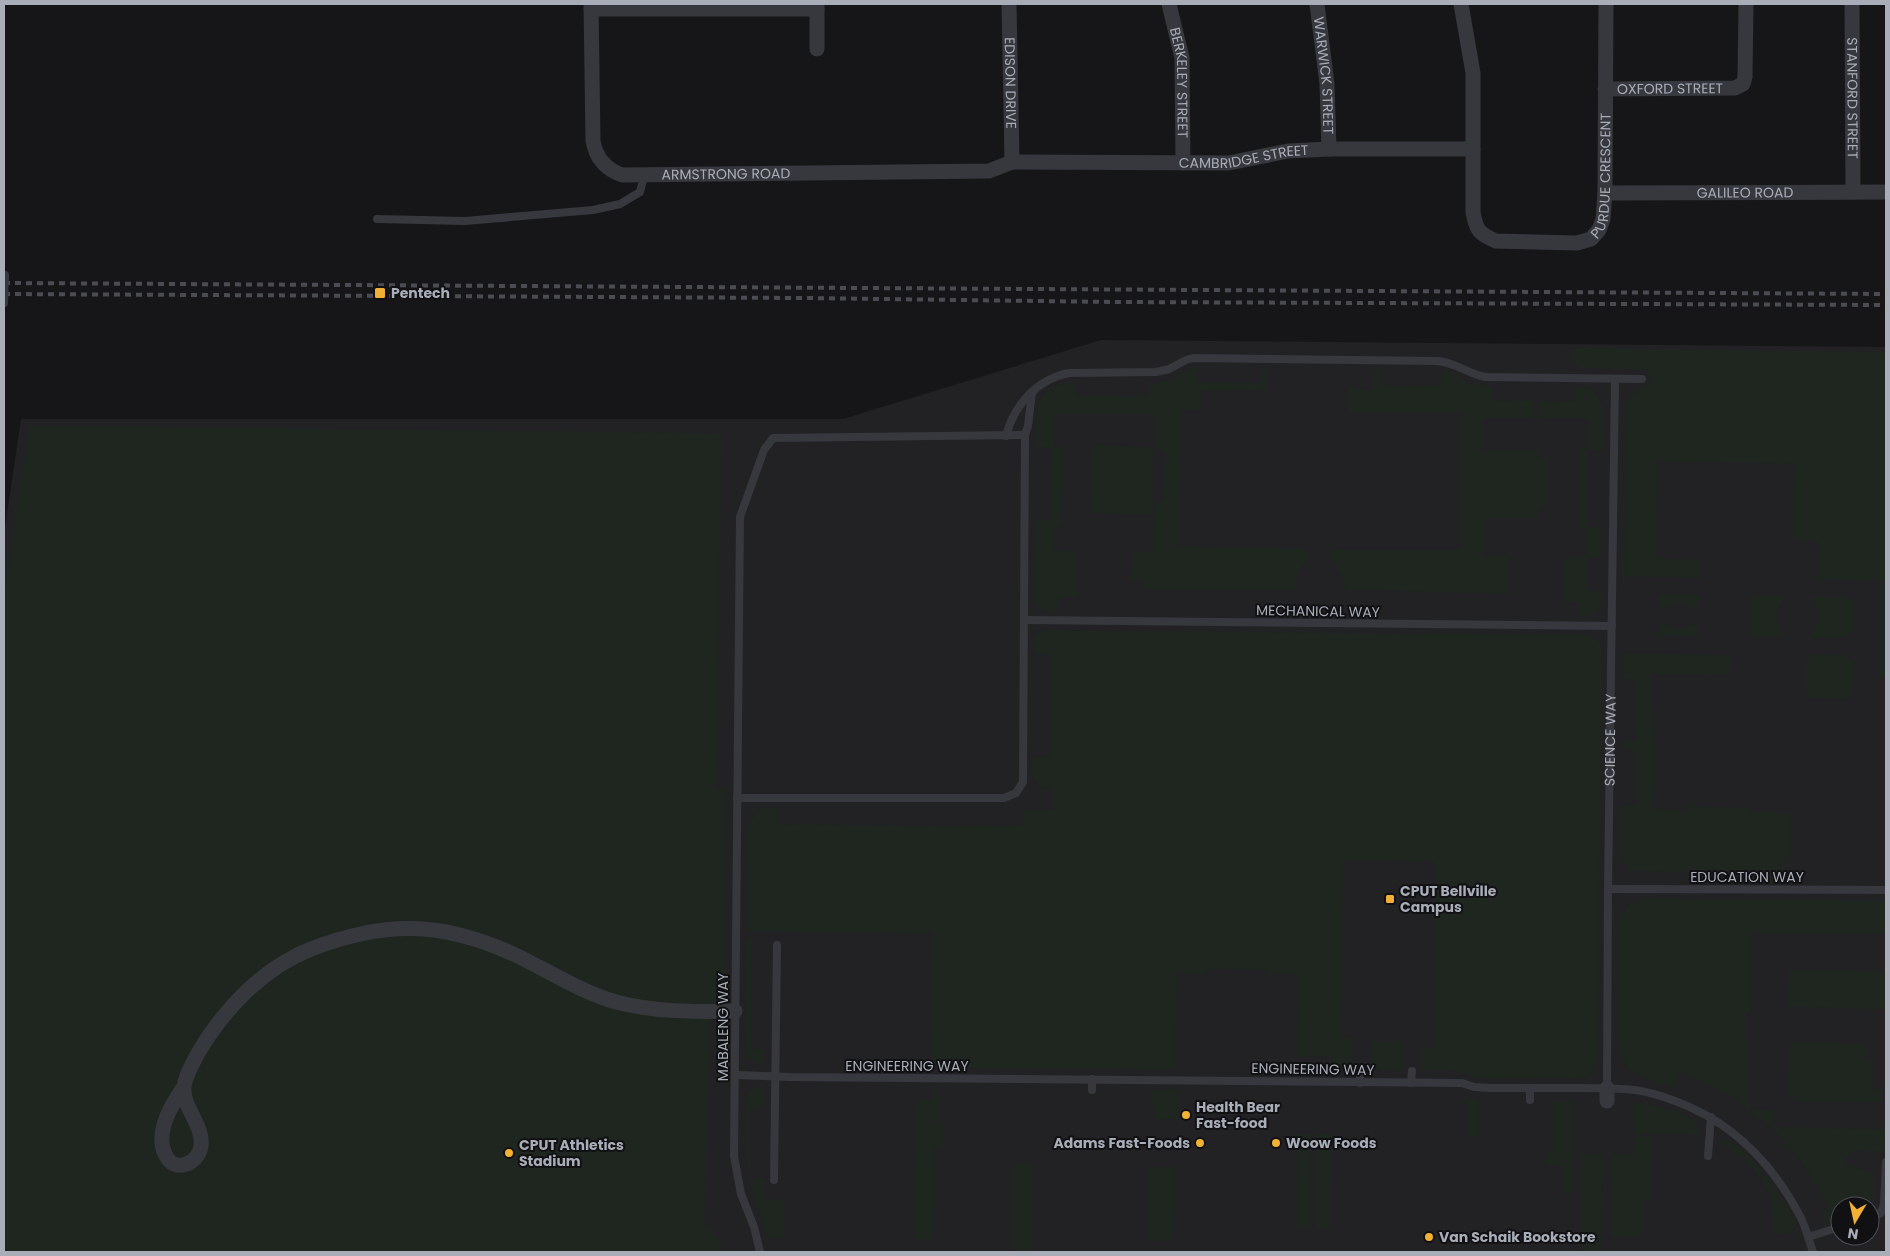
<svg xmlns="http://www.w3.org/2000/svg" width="1890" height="1256" font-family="Poppins,sans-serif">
<rect width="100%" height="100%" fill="#161618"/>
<!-- built -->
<path fill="#222225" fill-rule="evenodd" d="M 1101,340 L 1886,347 L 1886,1252 L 4,1252 L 4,534 L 21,419 L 843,419 ZM 1840,1206 L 1870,1206 L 1870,1236 L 1840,1236 Z"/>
<!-- green -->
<path fill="#1e261f" d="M 1574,348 L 1886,352 L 1886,677 L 1880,677 L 1880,580 L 1818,579 L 1819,540 L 1793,540 L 1795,464 L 1657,462 L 1656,558 L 1700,560 L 1702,578 L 1624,576 L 1626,402 L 1633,394 L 1649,386 L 1648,370 L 1579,368 L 1574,362 Z
M 1192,368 L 1197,369 L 1198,382 L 1261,383 L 1262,370 L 1267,369 L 1268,372 L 1268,391 L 1202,390 L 1201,410 L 1180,410 L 1178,547 L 1308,549 L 1308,561 C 1298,569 1295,577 1295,589 L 1146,589 L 1142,581 L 1132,580 L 1133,552 L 1154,552 L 1155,502 L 1164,502 L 1165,452 L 1158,452 L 1158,415 L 1054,415 L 1053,446 L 1063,447 L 1062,524 L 1054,525 L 1054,550 L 1075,551 L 1075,558 L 1078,558 L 1078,597 L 1059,597 L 1058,609 L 1056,612 C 1045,612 1038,611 1034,600 L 1035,520 L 1050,520 L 1051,448 L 1037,447 C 1036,411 1030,391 1072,381 L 1076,386 L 1076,396 L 1148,397 L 1151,384 L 1165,381 Z
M 1376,369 L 1380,370 L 1382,373 L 1383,385 L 1441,386 L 1442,372 L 1446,370 L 1460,375 L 1466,383 L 1489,386 L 1492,389 L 1493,400 L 1534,401 L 1533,418 L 1482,418 L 1482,450 L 1538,451 L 1538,459 L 1546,459 L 1546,507 L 1539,507 L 1538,519 L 1484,519 L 1484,555 L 1507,556 L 1507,563 L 1510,563 L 1509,594 L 1344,590 C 1346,577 1341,570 1331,561 L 1332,550 L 1461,550 L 1462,412 L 1349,412 L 1349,388 L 1356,388 L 1356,390 L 1373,390 L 1374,372 Z
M 1578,387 C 1612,391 1603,424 1603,450 L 1588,450 L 1588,526 L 1601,527 L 1602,553 L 1599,557 L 1587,558 L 1587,589 L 1601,591 L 1601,605 C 1597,615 1590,617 1579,616 L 1577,614 L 1577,602 L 1563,602 L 1564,563 L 1566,563 L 1566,557 L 1588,556 L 1588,529 L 1578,529 L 1578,449 L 1590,448 L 1590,418 L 1542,418 L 1542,402 L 1574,401 L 1576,388 Z
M 30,426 L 722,433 L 716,788 L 727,789 L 725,987 L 719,998 L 711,1003 L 704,1228 C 716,1233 721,1239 722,1252 L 4,1252 L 4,595 Z
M 1093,445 L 1153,447 L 1152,515 L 1092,513 Z
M 1660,595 L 1699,595 L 1698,608 L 1692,608 C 1680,596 1671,607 1659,607 Z
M 1752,596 L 1784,596 L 1785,599 C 1777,606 1774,616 1779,626 C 1781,630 1783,631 1783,636 L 1751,635 Z
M 1811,597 L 1849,597 L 1848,601 L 1853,601 L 1853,632 L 1848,633 L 1848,638 L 1810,637 C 1814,627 1822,620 1817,608 C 1815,604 1812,602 1811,597 Z
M 1660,623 C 1667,624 1671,630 1679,629 C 1686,629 1690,624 1698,624 L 1698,636 L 1659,635 Z
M 1046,630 L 1585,635 C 1598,638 1602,644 1602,657 L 1598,1047 C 1597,1064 1594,1076 1575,1079 L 1481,1078 L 1452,1071 L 1421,1071 L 1421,1048 L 1433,1048 L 1435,861 L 1343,860 L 1340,1038 L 1352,1038 L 1352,1070 L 1333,1070 L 1333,1056 L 1298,1057 L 1299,975 L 1269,974 L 1269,970 L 1207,969 L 1206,974 L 1177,974 L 1175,1069 L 932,1067 L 933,933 L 747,931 L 747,832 C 750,817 759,803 777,808 L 778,824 L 1022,826 L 1024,810 L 1054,809 L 1054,789 C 1035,786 1028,778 1033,758 L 1049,757 L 1050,655 L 1036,654 L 1033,650 L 1035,636 Z
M 1624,653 L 1731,655 L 1730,675 L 1652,674 L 1652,710 L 1656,710 L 1654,809 L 1687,810 L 1687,806 L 1749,808 L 1749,812 L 1792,813 L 1791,857 L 1784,857 L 1784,875 L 1630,871 L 1622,861 L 1622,809 L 1623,806 L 1637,805 L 1637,751 L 1623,750 L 1624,741 L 1636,741 L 1637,680 L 1623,679 Z
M 1810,654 L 1848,655 L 1848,660 L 1853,660 L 1852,694 L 1848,694 L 1848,699 L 1810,698 L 1810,694 L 1807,694 L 1807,660 L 1810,660 Z
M 1642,899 L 1886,901 L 1886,933 L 1752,933 L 1751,1013 L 1746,1013 L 1746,1041 L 1750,1041 L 1750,1109 L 1773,1110 L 1774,1127 L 1886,1129 L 1886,1152 L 1853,1151 L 1847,1156 L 1845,1161 L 1846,1164 L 1869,1172 L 1874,1177 L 1874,1203 L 1872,1207 L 1840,1206 L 1840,1219 L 1826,1224 L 1820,1212 L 1828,1208 C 1798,1142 1746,1095 1678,1072 L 1673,1087 C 1645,1079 1624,1076 1620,1044 L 1620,921 C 1622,909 1631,902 1642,899 Z
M 751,937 L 751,1049 L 764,1050 L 764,1063 L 760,1065 L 751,1061 L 745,1052 L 746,938 Z
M 1789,970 L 1886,972 L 1886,1009 L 1788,1007 Z
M 1371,1041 L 1402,1041 L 1401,1071 L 1371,1070 Z
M 1792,1042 L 1867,1044 L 1866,1058 L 1872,1059 L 1872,1089 L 1882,1090 L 1882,1102 L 1793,1101 L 1793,1097 L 1788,1097 L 1789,1045 L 1792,1045 Z
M 760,1086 L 764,1089 L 764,1104 L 759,1108 L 750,1109 L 750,1179 L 764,1179 L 764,1199 L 784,1200 L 784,1238 L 767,1238 L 750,1184 L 745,1152 L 745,1099 L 750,1091 Z
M 1151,1089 L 1175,1090 L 1177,1092 L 1177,1117 L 1172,1119 L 1155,1118 L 1155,1104 L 1151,1100 Z
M 931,1091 L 938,1091 L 938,1122 L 943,1122 L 943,1147 L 935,1147 L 934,1239 L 915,1239 L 917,1100 L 931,1101 Z
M 1473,1097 L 1479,1100 L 1480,1136 L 1468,1135 L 1468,1102 Z
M 1554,1101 L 1573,1101 L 1573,1194 L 1561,1193 L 1561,1166 L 1546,1165 L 1546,1153 L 1554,1152 Z
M 1634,1102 C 1656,1106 1679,1109 1697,1123 L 1700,1136 L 1665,1133 L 1635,1133 Z
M 1297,1133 L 1310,1134 L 1310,1228 L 1296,1229 Z
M 1317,1134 L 1331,1134 L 1330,1228 L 1317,1228 Z
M 1635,1137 L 1653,1137 L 1651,1199 L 1642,1199 L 1642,1236 L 1611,1236 L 1612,1155 L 1635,1154 Z
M 1724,1141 C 1748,1141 1789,1205 1797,1226 L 1790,1232 L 1781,1235 L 1777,1234 L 1773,1228 C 1773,1218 1773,1207 1770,1197 C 1763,1173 1740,1157 1721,1143 Z
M 1582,1154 L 1603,1155 L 1601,1252 L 1582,1252 Z
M 1014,1165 L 1032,1165 L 1032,1251 L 1013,1251 Z
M 1148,1167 L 1175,1167 L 1174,1241 L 1147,1241 Z"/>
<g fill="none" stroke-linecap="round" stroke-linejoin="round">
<!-- lane -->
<g stroke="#37383d" stroke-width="8">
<path d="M 377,219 L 465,221 L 593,210 L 620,204 L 640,192 L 644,176"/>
<path d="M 1006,436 C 1014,405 1037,379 1069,373 L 1156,372 L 1169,369 L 1186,360 L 1193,358 L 1438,361 C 1457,363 1468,374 1485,377 L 1642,379"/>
<path d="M 1024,620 L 1612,626"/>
<path d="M 737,798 L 1004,798 L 1016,793 L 1023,782 L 1025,435 L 1028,426 L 1032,392"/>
<path d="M 1608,889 L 1886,890"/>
<path d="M 735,1075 L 790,1077 L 1462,1083 L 1474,1087 L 1491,1088 C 1520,1088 1549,1088 1578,1088 C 1597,1088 1616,1088 1635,1090 C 1649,1092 1662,1096 1675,1101 C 1733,1122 1772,1163 1800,1216 C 1806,1227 1809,1241 1813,1252"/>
<path d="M 1360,1083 L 1360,1070"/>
<path d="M 1411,1083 L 1412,1071"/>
<path id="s1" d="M 1607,1088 L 1608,889 L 1615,379"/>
<path d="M 1092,1090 L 1092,1079"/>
<path d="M 1530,1100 L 1530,1088"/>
<path d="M 1708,1156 L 1711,1117"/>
<path d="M 774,1180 L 777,945"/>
<path d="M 1870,1218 L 1881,1213 L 1884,1204 L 1886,1162"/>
<path d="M 1808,1237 L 1840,1227"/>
<path d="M 760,1252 L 754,1227 L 741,1194 L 734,1156 L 740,517 L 764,450 L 773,438 L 1025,435"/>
</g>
<!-- street -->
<g stroke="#37383d" stroke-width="15">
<path id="s2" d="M 591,4 L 593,141 C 596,158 605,169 622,175 L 989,171 L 1012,162 L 1229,163 L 1288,151 L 1329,149 L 1473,149"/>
<path id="s3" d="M 1009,4 L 1012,162"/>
<path id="s4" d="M 1169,4 L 1182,58 L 1183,163"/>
<path id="s5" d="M 1317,4 L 1327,84 L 1329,149"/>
<path id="s6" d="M 1461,4 L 1473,73 L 1473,212 C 1476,230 1479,234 1496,241 L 1577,243 L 1591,239 L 1599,230 L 1603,219 L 1605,193 L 1606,4"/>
<path id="s7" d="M 1852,4 L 1853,192"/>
<path d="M 591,9 L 817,9 L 817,4"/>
<path d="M 817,9 L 817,49"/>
<path id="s8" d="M 1605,89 L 1735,88 L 1743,84 L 1745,77 L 1746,4"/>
<path id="s9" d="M 1605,193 L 1886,192"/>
<path d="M 184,1087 C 171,1105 154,1134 166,1156 C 175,1174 199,1163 201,1146 C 204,1125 182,1107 184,1087 C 185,1076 193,1063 198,1053 C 224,1009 263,968 311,949 C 384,921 440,921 511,953 C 546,969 578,991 616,1002 C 654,1012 696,1012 735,1011"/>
<path d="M 1607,1088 L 1607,1101"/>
</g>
<!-- rail -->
<path stroke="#4a4c52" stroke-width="4" stroke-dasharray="6 5" stroke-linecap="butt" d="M 4,283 L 1886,294
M 4,294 L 805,298 L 1114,302 L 1886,305"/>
<!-- lane-bridge -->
<path stroke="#37383d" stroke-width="8" d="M 4,303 L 5,275"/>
</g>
<!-- markers -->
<g fill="#f2b134" stroke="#111113" stroke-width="2">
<rect x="374" y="287" width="12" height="12" rx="2.5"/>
<rect x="1385" y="894" width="10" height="10" rx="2.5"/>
<circle cx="1186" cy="1115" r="5"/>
<circle cx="1200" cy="1143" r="5"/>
<circle cx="1276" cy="1143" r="5"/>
<circle cx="509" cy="1153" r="5"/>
<circle cx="1429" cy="1237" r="5"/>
</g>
<g text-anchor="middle" stroke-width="4" stroke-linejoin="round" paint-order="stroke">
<!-- street labels -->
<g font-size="14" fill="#a8adb8" stroke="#111113">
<text dy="5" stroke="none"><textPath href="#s5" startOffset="72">WARWICK STREET</textPath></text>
<text dy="5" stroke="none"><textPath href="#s3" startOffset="79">EDISON DRIVE</textPath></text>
<text dy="5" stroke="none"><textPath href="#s4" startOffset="80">BERKELEY STREET</textPath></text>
<text dy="5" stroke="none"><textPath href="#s8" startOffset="65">OXFORD STREET</textPath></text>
<text dy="5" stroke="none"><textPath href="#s7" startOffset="94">STANFORD STREET</textPath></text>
<text dy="5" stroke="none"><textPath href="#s2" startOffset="808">CAMBRIDGE STREET</textPath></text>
<text dy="5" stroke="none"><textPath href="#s6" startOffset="411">PURDUE CRESCENT</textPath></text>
<text dy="5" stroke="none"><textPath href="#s2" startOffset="288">ARMSTRONG ROAD</textPath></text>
<text dy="5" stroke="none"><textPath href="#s9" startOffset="140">GALILEO ROAD</textPath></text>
<text transform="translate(1318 611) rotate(1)" y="5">MECHANICAL WAY</text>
<text dy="5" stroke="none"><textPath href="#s1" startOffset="348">SCIENCE WAY</textPath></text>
<text x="1747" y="882">EDUCATION WAY</text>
<text transform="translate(723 1027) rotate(-90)" y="5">MABALENG WAY</text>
<text x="907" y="1071">ENGINEERING WAY</text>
<text transform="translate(1313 1069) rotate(1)" y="5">ENGINEERING WAY</text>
</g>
<!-- poi labels -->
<g font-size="14" font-weight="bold" fill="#a8adb8" stroke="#111113" text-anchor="start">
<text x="391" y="298">Pentech</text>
<text x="1400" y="896">CPUT Bellville<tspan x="1400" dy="16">Campus</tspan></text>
<text x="1196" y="1112">Health Bear<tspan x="1196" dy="16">Fast-food</tspan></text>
<text x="1190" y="1148" text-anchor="end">Adams Fast-Foods</text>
<text x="1286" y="1148">Woow Foods</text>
<text x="519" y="1150">CPUT Athletics<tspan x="519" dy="16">Stadium</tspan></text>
<text x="1439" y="1242">Van Schaik Bookstore</text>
</g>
</g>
<!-- border -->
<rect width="1890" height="1256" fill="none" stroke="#a8adb8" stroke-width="10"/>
<!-- north arrow -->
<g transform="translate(1855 1221) rotate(189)"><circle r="24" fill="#111113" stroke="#4d4f55"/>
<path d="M0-4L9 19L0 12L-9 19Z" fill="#f2b134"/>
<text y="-8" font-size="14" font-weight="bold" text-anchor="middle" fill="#a8adb8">N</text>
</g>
</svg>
